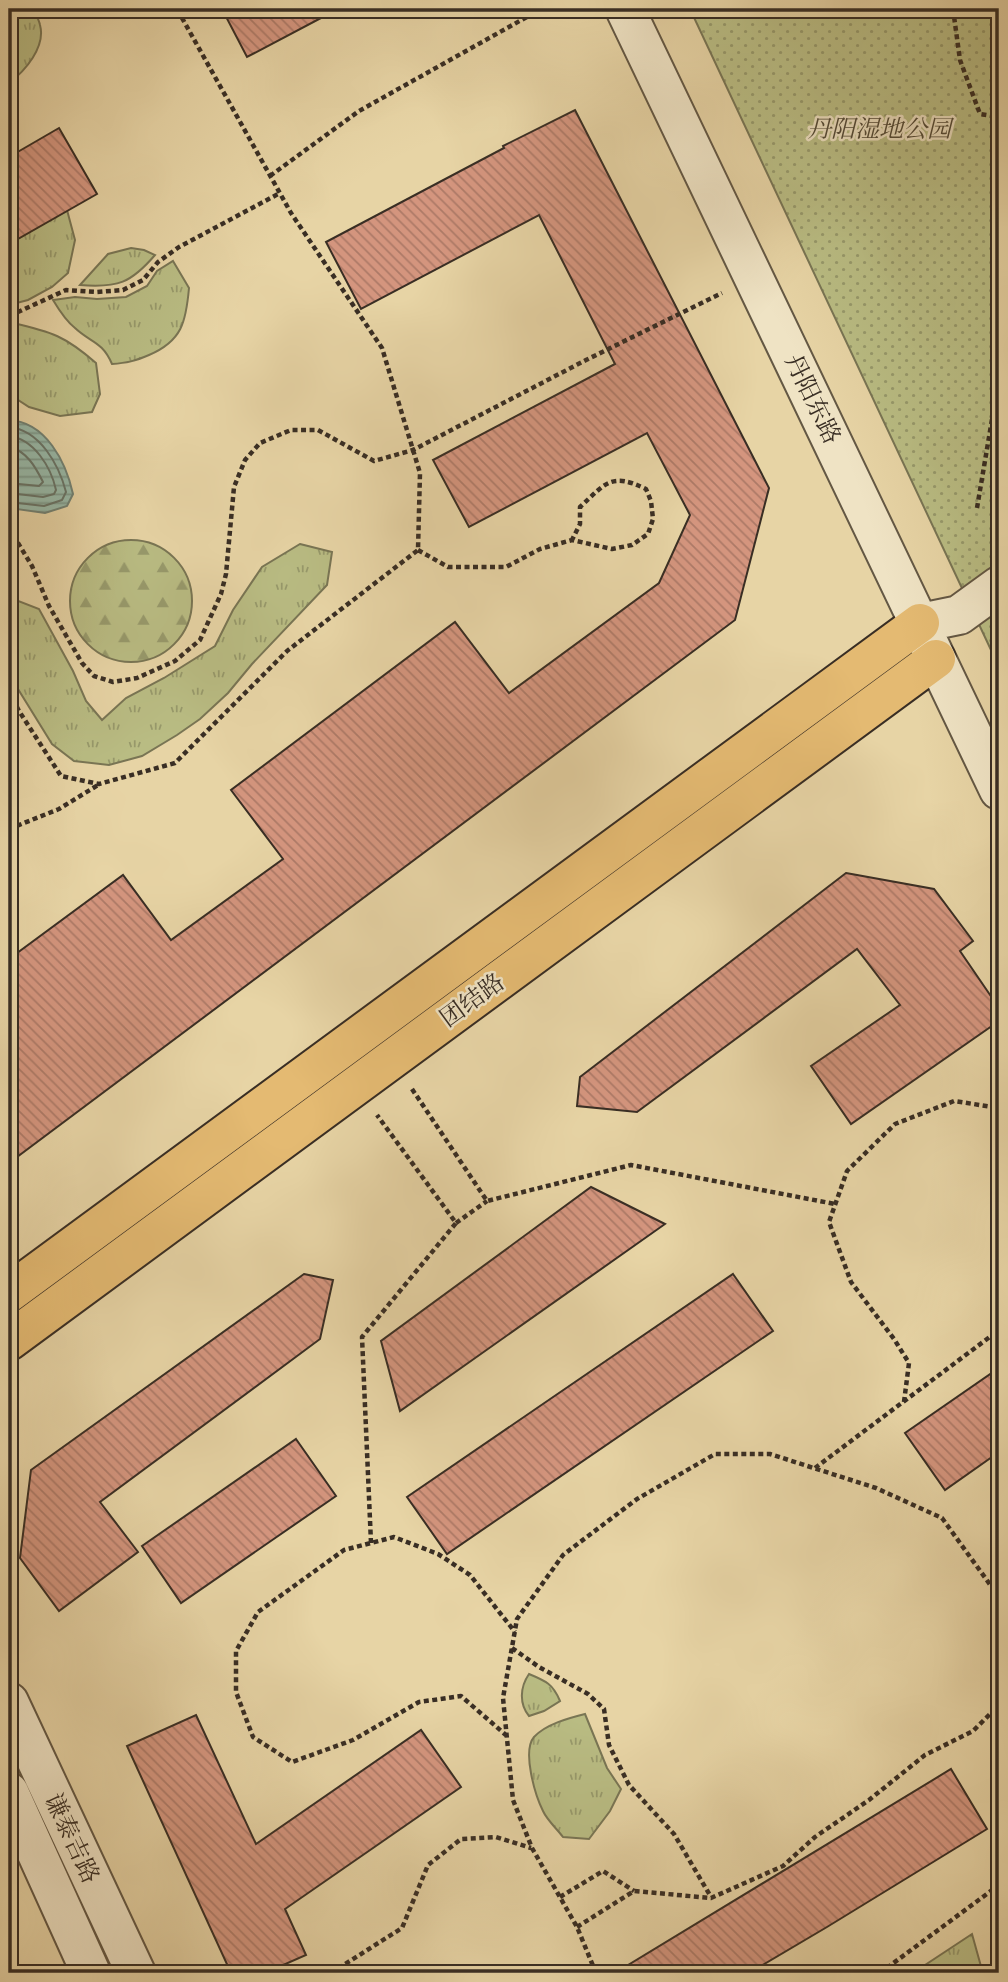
<svg xmlns="http://www.w3.org/2000/svg" width="1008" height="1982" font-family="'IM FELL English','Noto Serif SC',serif">
<defs>
<pattern id="grass-tufts" width="24" height="20" patternUnits="userSpaceOnUse" patternTransform="scale(1.75)"><rect width="24" height="20" fill="#b9bc83"/><path d="M3 7l-1-3M5 7V3M7 7l1-3M15 17l-1-3M17 17v-4M19 17l1-3" fill="none" stroke="#97996b"/></pattern>
<pattern id="forest-firs" width="22" height="20" patternUnits="userSpaceOnUse" patternTransform="scale(1.75)"><rect width="22" height="20" fill="#b9bc83"/><path d="M5 1l3.5 6h-7zM16 11l3.5 6h-7z" fill="#97996b"/></pattern>
<pattern id="park-dots" width="8" height="8" patternUnits="userSpaceOnUse" patternTransform="scale(1.75)"><rect width="8" height="8" fill="#b9bc83"/><path d="M2 2h.1M6 6h.1" fill="none" stroke="#97996b" stroke-width="1.8" stroke-linecap="round"/></pattern>
<pattern id="water-rules" width="6" height="5" patternUnits="userSpaceOnUse" patternTransform="scale(1.75)"><rect width="6" height="5" fill="#97b8a7"/><path d="M0 2.5h6" fill="none" stroke="#7c9688"/></pattern>
<pattern id="building-back-hatch" width="6" height="6" patternUnits="userSpaceOnUse" patternTransform="scale(1.75)"><rect width="6" height="6" fill="#d4957e"/><path d="M-1 5l2 2M0 0l6 6M5-1l2 2" fill="none" stroke="#ad7a67"/></pattern>
</defs>
<rect width="100%" height="100%" fill="#e7d4a5"/>
<filter id="stains"><feTurbulence type="fractalNoise" baseFrequency=".00286" numOctaves="4"/><feColorMatrix values="0 0 0 0 .2 0 0 0 0 .09 0 0 0 0 .02 0 0 0 .5 -.17"/></filter>
<radialGradient id="worn" r=".72"><stop offset=".6" stop-color="#630" stop-opacity="0"/><stop offset="1" stop-color="#630" stop-opacity=".3"/></radialGradient>
<!-- grass -->
<path fill="url(#grass-tufts)" stroke="#797554" stroke-width="2" d="M 25,9 L 33,9 C 35,14 39,19 40,25 C 46,47 25,71 9,83 L 9,18 Z
M 67,210 L 75,240 L 68,273 L 52,287 L 28,300 L 9,305 L 9,244 Z
M 131,248 L 144,250 L 155,255 C 131,283 118,288 80,285 L 108,254 Z
M 173,261 L 189,288 C 186,322 182,341 149,355 C 135,361 127,363 112,364 C 102,341 91,343 75,328 C 66,321 59,310 53,300 L 75,297 L 97,299 L 126,297 L 147,286 L 157,271 Z
M 13,323 C 52,332 65,336 96,363 L 100,394 L 92,412 L 60,416 L 29,407 L 9,394 L 9,325 Z
M 300,544 L 332,552 L 327,585 L 252,664 L 228,693 L 200,719 L 177,735 L 142,756 L 109,765 L 74,761 L 52,744 L 18,689 L 9,662 L 9,590 L 13,599 L 39,609 L 73,671 L 86,701 L 102,720 L 126,698 L 164,678 L 215,646 L 233,610 L 262,567 Z
M 529,1674 C 546,1681 553,1684 560,1701 L 544,1711 L 529,1716 C 519,1704 520,1687 529,1674 Z
M 585,1714 L 607,1768 L 621,1789 L 610,1811 L 589,1839 L 563,1837 C 557,1829 547,1820 543,1811 C 535,1795 522,1751 534,1737 C 546,1724 569,1718 585,1714 Z
M 972,1934 L 982,1970 L 981,1973 L 913,1973 Z"/>
<!-- forest -->
<path fill="url(#forest-firs)" stroke="#797554" stroke-width="2" d="M70 601a61 61 0 1 1 122 0a61 61 0 1 1-122 0Z"/>
<!-- park -->
<path fill="url(#park-dots)" stroke="#797554" stroke-width="2" d="M 690,9 L 999,9 L 999,667 Z"/>
<!-- water -->
<path fill="url(#water-rules)" stroke="#718173" stroke-width="2" d="M 9,420 C 46,422 66,462 73,494 L 67,506 L 45,513 L 9,508 Z"/>
<g fill="none" stroke-linecap="round" stroke-linejoin="round">
<!-- shore -->
<path stroke="#687366" stroke-width="2" d="M 9,427 C 40,430 59,465 66,492 L 62,500 L 44,506 L 9,502
M 9,436 C 34,439 51,467 56,490 L 54,494 L 43,497 L 9,493
M 9,446 C 27,452 35,466 43,482 L 39,486 L 9,483"/>
</g>
<!-- building -->
<path fill="url(#building-back-hatch)" stroke="#392e24" stroke-width="2" d="M 222,9 L 338,9 L 247,57 Z
M 575,110 L 769,488 L 735,620 L 9,1163 L 9,959 L 123,875 L 171,940 L 283,859 L 231,790 L 455,622 L 509,693 L 659,583 L 690,515 L 647,433 L 469,527 L 433,460 L 615,364 L 539,215 L 361,309 L 326,242 L 504,148 L 503,146 Z
M 59,128 L 97,194 L 9,244 L 9,157 Z
M 846,873 L 934,889 L 973,941 L 960,951 L 999,1008 L 999,1021 L 851,1124 L 811,1066 L 900,1005 L 857,949 L 637,1112 L 577,1106 L 580,1077 Z
M 591,1187 L 665,1224 L 400,1411 L 381,1341 Z
M 304,1274 L 333,1280 L 320,1339 L 100,1502 L 138,1552 L 59,1611 L 20,1558 L 31,1470 Z
M 733,1274 L 773,1331 L 447,1554 L 407,1497 Z
M 999,1368 L 999,1452 L 945,1490 L 905,1433 Z
M 296,1439 L 336,1496 L 181,1603 L 142,1546 Z
M 196,1715 L 256,1844 L 421,1730 L 461,1787 L 285,1909 L 306,1955 L 265,1973 L 231,1973 L 127,1746 Z
M 951,1769 L 987,1829 L 827,1927 L 749,1973 L 615,1973 Z"/>
<g fill="none" stroke-linecap="round" stroke-linejoin="round">
<!-- minor casing -->
<g stroke="#645844" stroke-width="42">
<path id="minor" d="M 625,9 L 999,790
M 920,623 L 959,615 L 999,586
M 9,1702 L 136,1973
M 9,1792 L 91,1973"/>
</g>
<!-- major casing -->
<g stroke="#392e24" stroke-width="42">
<path id="major" d="M 9,1293 L 920,623
M 9,1341 L 936,659"/>
</g>
<!-- path -->
<path stroke="#392e24" stroke-width="4.5" stroke-dasharray="5 3.5" stroke-linecap="butt" d="M 953,9 L 960,60 L 980,114 L 999,117
M 270,176 L 359,111 L 541,9
M 9,314 L 18,312 L 66,290 L 97,292 L 123,290 L 143,280 L 158,262 L 179,247 L 280,193
M 977,508 L 999,378
M 9,528 L 32,566 L 49,606 L 82,663 L 94,676 L 113,682 L 137,678 L 175,661 L 200,640 L 221,594 L 226,574 L 234,487 L 245,460 L 260,443 L 291,430 L 318,430 L 374,461 L 413,450 L 586,360 L 722,293
M 418,550 L 448,567 L 506,567 L 540,549 L 572,540 L 612,549 L 632,545 L 648,534 L 653,519 L 651,501 L 646,489 C 611,472 606,483 580,507 L 580,524 L 572,540
M 9,691 L 19,711 L 61,776 L 99,784 L 175,763 L 287,651 L 418,550 L 420,473 L 382,348 L 291,213 L 177,9
M 9,829 L 59,809 L 98,785
M 412,1089 L 487,1201 L 631,1165 L 835,1204
M 456,1223 L 487,1201
M 904,1402 L 909,1363 L 894,1339 L 851,1282 L 829,1222 L 847,1171 L 895,1124 L 954,1101 L 999,1108
M 815,1468 L 999,1330
M 371,1543 L 362,1337 L 456,1223 L 377,1115
M 512,1648 L 539,1667 L 588,1694 L 604,1709 L 609,1745 L 629,1785 L 674,1834 L 711,1897
M 507,1736 L 461,1696 L 419,1702 L 353,1740 L 292,1762 L 253,1737 L 236,1692 L 236,1651 L 258,1612 L 344,1550 L 394,1537 L 438,1554 L 470,1575 L 515,1632
M 560,1897 L 603,1871 L 634,1891
M 577,1927 L 634,1891 L 711,1898 L 783,1866 L 815,1837 L 869,1800 L 925,1755 L 973,1731 L 999,1705
M 331,1973 L 402,1928 L 428,1865 L 461,1839 L 496,1837 L 531,1848
M 596,1973 L 577,1927 L 532,1848 L 513,1800 L 503,1698 L 517,1619 L 563,1555 L 637,1499 L 715,1454 L 770,1454 L 876,1488 L 942,1518 L 999,1597
M 880,1973 L 999,1885"/>
<!-- minor -->
<use href="#minor" stroke="#efe3c4" stroke-width="38"/>
<!-- major -->
<use href="#major" stroke="#e4ba72" stroke-width="38"/>
</g>
<g text-anchor="middle" stroke-width="5" stroke-linejoin="round" paint-order="stroke">
<!-- park labels -->
<g font-size="24" font-style="italic" fill="#534a37" stroke="#efe3c4">
<text x="879" y="137">丹阳湿地公园</text>
</g>
<!-- street labels -->
<g font-size="24" fill="#392e24" stroke="#efe3c4">
<text transform="translate(813 399) rotate(64)" y="8">丹阳东路</text>
<text transform="translate(472 1000) rotate(-36)" y="8">团结路</text>
<text transform="translate(72 1838) rotate(65)" y="8">谦泰吉路</text>
</g>
</g>
<!-- margin -->
<rect width="1008" height="1982" fill="none" stroke="#e7d4a5" stroke-width="35"/>
<rect x="10" y="10" width="987" height="1961" fill="none" stroke="#392e24" stroke-width="3.5"/>
<rect x="18" y="18" width="973" height="1947" fill="none" stroke="#392e24" stroke-width="2"/>
<rect width="100%" height="100%" filter="url(#stains)"/>
<rect width="100%" height="100%" fill="url(#worn)"/>
</svg>
